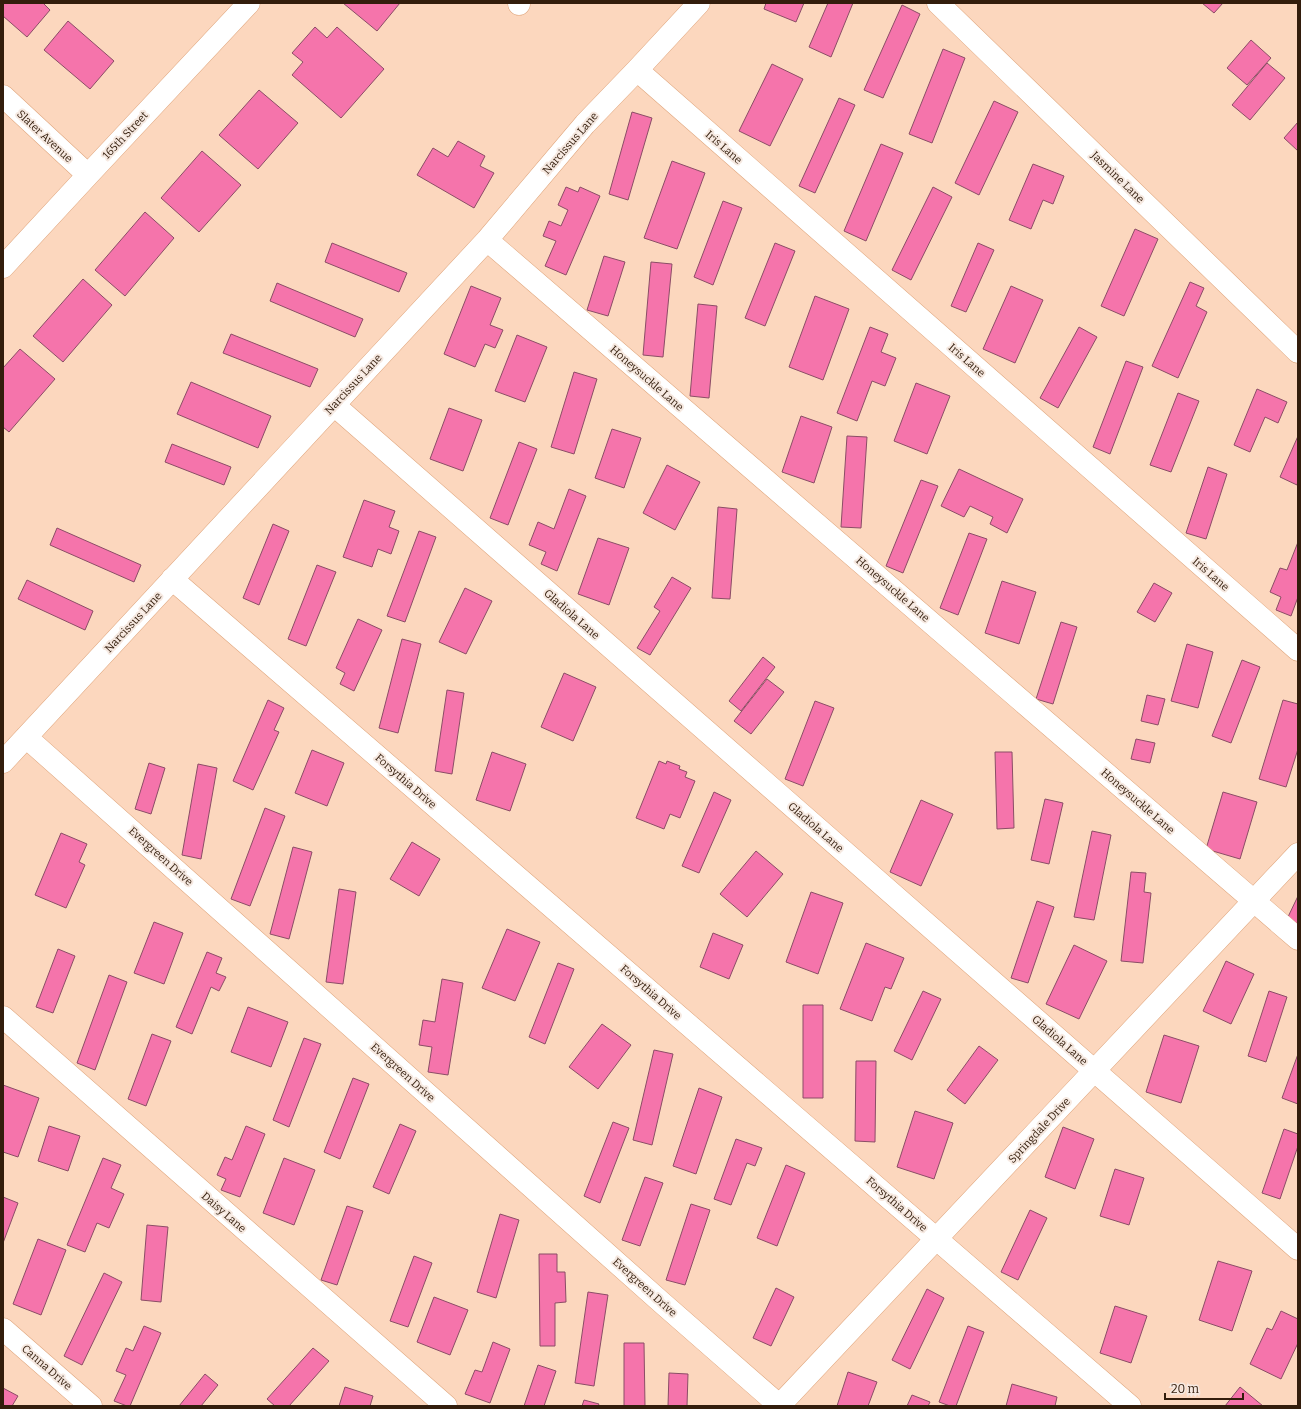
<svg xmlns="http://www.w3.org/2000/svg" width="1301" height="1409" font-family="Bitter,serif">
<rect width="100%" height="100%" fill="#fcd7be"/>
<!-- building -->
<path fill="#f574ab" stroke="#8b4d66" d="M 3,3 L 43,3 L 50,10 L 27,37 L 3,16 Z
M 343,3 L 400,3 L 377,31 Z
M 766,3 L 804,3 L 796,22 L 764,9 Z
M 828,3 L 853,3 L 831,57 L 809,47 Z
M 1202,3 L 1223,3 L 1214,13 Z
M 902,5 L 920,14 L 883,98 L 864,90 Z
M 68,21 L 114,61 L 90,89 L 44,50 Z
M 315,27 L 327,38 L 337,27 L 384,69 L 341,118 L 292,75 L 303,62 L 292,53 Z
M 1251,40 L 1271,58 L 1247,85 L 1227,68 Z
M 943,49 L 965,58 L 932,143 L 909,134 Z
M 1267,63 L 1285,78 L 1250,120 L 1232,105 Z
M 772,64 L 803,79 L 770,146 L 739,131 Z
M 259,90 L 298,123 L 258,169 L 219,135 Z
M 839,98 L 855,105 L 815,193 L 799,186 Z
M 994,101 L 1018,112 L 979,195 L 955,183 Z
M 632,112 L 652,118 L 628,200 L 609,194 Z
M 1298,122 L 1298,151 L 1284,138 Z
M 458,141 L 485,156 L 480,166 L 494,173 L 474,208 L 417,175 L 433,148 L 448,157 Z
M 881,144 L 903,153 L 866,241 L 844,231 Z
M 202,151 L 241,185 L 199,232 L 161,198 Z
M 672,161 L 705,173 L 677,249 L 644,238 Z
M 1033,164 L 1064,176 L 1053,204 L 1043,200 L 1031,229 L 1009,220 Z
M 566,187 L 578,192 L 580,187 L 600,196 L 566,275 L 545,266 L 556,241 L 543,236 L 549,221 L 561,226 L 568,210 L 558,205 Z
M 933,187 L 952,197 L 911,280 L 892,270 Z
M 723,201 L 742,208 L 713,285 L 694,277 Z
M 145,212 L 174,238 L 125,296 L 95,270 Z
M 1135,229 L 1158,239 L 1124,316 L 1101,306 Z
M 332,243 L 407,273 L 399,292 L 325,262 Z
M 775,243 L 795,251 L 765,326 L 745,318 Z
M 978,243 L 994,250 L 966,312 L 951,306 Z
M 604,256 L 625,262 L 608,316 L 587,310 Z
M 651,262 L 672,264 L 663,357 L 643,355 Z
M 83,279 L 112,305 L 63,362 L 33,336 Z
M 1190,282 L 1204,288 L 1196,306 L 1207,312 L 1178,378 L 1152,366 Z
M 277,283 L 363,319 L 355,337 L 270,301 Z
M 471,286 L 501,298 L 490,325 L 503,330 L 495,348 L 485,344 L 475,367 L 444,354 Z
M 1011,286 L 1043,300 L 1015,363 L 983,349 Z
M 815,296 L 849,309 L 823,380 L 789,367 Z
M 698,304 L 717,306 L 709,398 L 690,396 Z
M 870,327 L 888,334 L 881,352 L 896,358 L 885,386 L 872,381 L 857,421 L 837,413 Z
M 1079,327 L 1097,337 L 1058,408 L 1040,398 Z
M 231,334 L 318,369 L 310,387 L 223,353 Z
M 517,335 L 547,347 L 525,402 L 495,391 Z
M 20,349 L 55,379 L 9,432 L 3,427 L 3,368 Z
M 1126,361 L 1143,367 L 1110,454 L 1093,447 Z
M 574,372 L 597,379 L 574,454 L 551,447 Z
M 191,382 L 271,416 L 258,448 L 177,414 Z
M 916,383 L 950,396 L 927,454 L 894,441 Z
M 1257,389 L 1287,402 L 1278,423 L 1265,417 L 1250,452 L 1234,445 Z
M 1178,393 L 1199,401 L 1171,472 L 1150,465 Z
M 449,408 L 482,420 L 463,471 L 430,459 Z
M 801,416 L 832,427 L 814,483 L 782,472 Z
M 612,429 L 641,438 L 624,488 L 595,478 Z
M 847,436 L 867,437 L 861,528 L 841,527 Z
M 1298,436 L 1298,481 L 1297,485 L 1280,477 Z
M 519,442 L 537,449 L 508,525 L 490,518 Z
M 172,444 L 231,467 L 224,485 L 165,462 Z
M 667,465 L 700,482 L 675,530 L 643,513 Z
M 1208,467 L 1227,474 L 1206,539 L 1186,533 Z
M 959,469 L 1023,499 L 1007,533 L 990,524 L 993,517 L 970,506 L 964,517 L 941,506 Z
M 921,480 L 938,486 L 903,573 L 886,566 Z
M 569,489 L 586,496 L 557,571 L 541,564 L 546,552 L 529,545 L 538,522 L 554,529 Z
M 364,500 L 395,511 L 389,527 L 399,531 L 391,554 L 378,549 L 372,567 L 343,557 Z
M 718,507 L 737,509 L 730,599 L 712,598 Z
M 273,524 L 289,531 L 259,605 L 243,598 Z
M 57,528 L 141,565 L 134,582 L 50,545 Z
M 419,531 L 436,537 L 405,622 L 387,616 Z
M 969,533 L 987,539 L 958,615 L 940,608 Z
M 598,538 L 629,548 L 609,605 L 578,594 Z
M 1298,542 L 1298,597 L 1291,616 L 1276,610 L 1281,597 L 1270,592 L 1280,568 L 1287,570 Z
M 317,565 L 336,572 L 306,646 L 288,639 Z
M 672,577 L 691,588 L 650,655 L 637,648 L 660,611 L 654,607 Z
M 27,580 L 93,611 L 85,630 L 18,599 Z
M 1002,581 L 1036,592 L 1019,644 L 985,633 Z
M 1154,583 L 1172,593 L 1155,622 L 1137,612 Z
M 465,588 L 492,601 L 466,654 L 439,642 Z
M 358,619 L 382,630 L 354,691 L 340,684 L 345,673 L 336,668 Z
M 1061,622 L 1077,627 L 1053,704 L 1036,699 Z
M 402,639 L 421,644 L 398,733 L 379,728 Z
M 1187,644 L 1213,652 L 1198,708 L 1171,701 Z
M 763,657 L 775,667 L 741,711 L 729,701 Z
M 1242,660 L 1260,667 L 1231,743 L 1212,736 Z
M 564,673 L 596,687 L 573,741 L 541,727 Z
M 767,679 L 784,692 L 751,734 L 734,721 Z
M 447,690 L 464,693 L 452,774 L 435,771 Z
M 1147,695 L 1165,699 L 1158,725 L 1141,721 Z
M 268,700 L 284,708 L 274,730 L 279,732 L 253,790 L 233,781 Z
M 1283,700 L 1298,704 L 1298,749 L 1286,787 L 1259,779 Z
M 815,701 L 834,708 L 803,786 L 785,779 Z
M 1136,739 L 1155,743 L 1150,763 L 1131,759 Z
M 312,750 L 344,763 L 327,806 L 295,793 Z
M 492,752 L 526,764 L 510,811 L 476,800 Z
M 995,752 L 1012,752 L 1014,828 L 997,829 Z
M 659,761 L 666,764 L 667,761 L 680,766 L 679,769 L 687,772 L 685,777 L 695,781 L 680,818 L 670,814 L 664,829 L 636,818 Z
M 149,763 L 165,768 L 151,814 L 135,809 Z
M 198,764 L 217,768 L 201,859 L 182,855 Z
M 714,792 L 731,800 L 699,873 L 682,866 Z
M 1223,792 L 1257,802 L 1240,859 L 1206,849 Z
M 1045,799 L 1063,803 L 1049,864 L 1031,860 Z
M 921,800 L 953,814 L 921,886 L 890,872 Z
M 265,808 L 285,816 L 250,906 L 231,899 Z
M 1092,831 L 1111,835 L 1094,920 L 1074,917 Z
M 61,833 L 87,844 L 79,862 L 85,865 L 66,908 L 35,895 Z
M 412,842 L 440,859 L 419,896 L 390,879 Z
M 293,847 L 312,852 L 289,939 L 270,934 Z
M 756,851 L 783,874 L 747,917 L 720,894 Z
M 1131,872 L 1146,873 L 1144,892 L 1151,893 L 1143,963 L 1121,961 Z
M 339,889 L 356,892 L 343,984 L 326,982 Z
M 811,892 L 843,903 L 818,974 L 786,962 Z
M 1298,896 L 1298,924 L 1287,919 Z
M 1037,901 L 1054,907 L 1028,983 L 1011,978 Z
M 154,922 L 183,933 L 164,984 L 134,973 Z
M 507,929 L 540,942 L 515,1001 L 482,988 Z
M 713,933 L 743,945 L 729,979 L 700,967 Z
M 866,943 L 904,958 L 891,989 L 885,987 L 872,1021 L 840,1009 Z
M 1074,945 L 1107,961 L 1079,1019 L 1046,1004 Z
M 58,949 L 75,956 L 53,1013 L 36,1007 Z
M 207,952 L 222,958 L 216,973 L 226,977 L 219,991 L 211,987 L 192,1034 L 176,1027 Z
M 1226,961 L 1254,974 L 1231,1024 L 1203,1011 Z
M 558,963 L 574,969 L 545,1044 L 529,1037 Z
M 109,975 L 127,982 L 95,1070 L 77,1063 Z
M 442,979 L 463,983 L 448,1075 L 428,1072 L 432,1047 L 419,1045 L 423,1020 L 435,1022 Z
M 923,991 L 941,999 L 912,1060 L 894,1051 Z
M 1269,991 L 1287,997 L 1266,1062 L 1248,1056 Z
M 803,1005 L 823,1005 L 823,1098 L 803,1098 Z
M 248,1007 L 288,1022 L 271,1067 L 231,1052 Z
M 602,1024 L 631,1045 L 598,1089 L 569,1067 Z
M 152,1034 L 171,1041 L 146,1106 L 128,1099 Z
M 1164,1035 L 1199,1046 L 1181,1103 L 1146,1092 Z
M 304,1038 L 321,1044 L 289,1127 L 273,1120 Z
M 979,1046 L 998,1060 L 965,1104 L 947,1090 Z
M 654,1050 L 673,1054 L 652,1145 L 633,1140 Z
M 1298,1054 L 1298,1104 L 1282,1098 Z
M 856,1061 L 876,1061 L 875,1142 L 855,1141 Z
M 353,1078 L 369,1084 L 340,1159 L 324,1152 Z
M 3,1085 L 39,1098 L 18,1157 L 3,1152 Z
M 699,1088 L 722,1097 L 696,1174 L 673,1166 Z
M 915,1111 L 953,1123 L 934,1179 L 897,1167 Z
M 613,1122 L 629,1128 L 600,1203 L 584,1196 Z
M 400,1124 L 416,1131 L 389,1194 L 373,1187 Z
M 49,1126 L 80,1136 L 68,1171 L 38,1161 Z
M 246,1126 L 265,1134 L 240,1197 L 221,1190 L 226,1179 L 217,1175 L 225,1157 L 232,1160 Z
M 1063,1127 L 1094,1139 L 1075,1189 L 1045,1177 Z
M 1284,1129 L 1298,1134 L 1298,1146 L 1280,1199 L 1262,1193 Z
M 736,1139 L 762,1148 L 755,1166 L 747,1163 L 731,1205 L 714,1199 Z
M 103,1158 L 121,1165 L 111,1188 L 124,1194 L 109,1228 L 97,1223 L 85,1252 L 67,1245 Z
M 284,1158 L 315,1170 L 294,1225 L 263,1213 Z
M 786,1165 L 805,1173 L 777,1246 L 757,1238 Z
M 1115,1169 L 1144,1178 L 1129,1225 L 1100,1216 Z
M 645,1177 L 663,1183 L 640,1246 L 622,1240 Z
M 3,1197 L 18,1203 L 3,1243 Z
M 691,1204 L 710,1210 L 685,1285 L 666,1280 Z
M 347,1206 L 363,1211 L 337,1285 L 321,1280 Z
M 1030,1210 L 1047,1218 L 1018,1280 L 1001,1272 Z
M 500,1214 L 519,1220 L 496,1298 L 477,1292 Z
M 147,1225 L 168,1227 L 161,1302 L 141,1300 Z
M 38,1239 L 66,1250 L 41,1315 L 13,1304 Z
M 539,1254 L 557,1254 L 557,1272 L 565,1272 L 566,1302 L 555,1303 L 555,1346 L 540,1346 Z
M 414,1256 L 432,1263 L 408,1327 L 390,1321 Z
M 1218,1261 L 1252,1271 L 1232,1331 L 1199,1320 Z
M 104,1273 L 122,1282 L 82,1365 L 64,1356 Z
M 776,1288 L 794,1297 L 771,1346 L 753,1338 Z
M 927,1289 L 944,1298 L 910,1369 L 892,1360 Z
M 588,1292 L 608,1295 L 594,1386 L 575,1383 Z
M 434,1297 L 468,1310 L 450,1355 L 417,1342 Z
M 1115,1306 L 1147,1316 L 1131,1363 L 1100,1353 Z
M 1281,1311 L 1298,1319 L 1298,1343 L 1281,1379 L 1250,1364 L 1267,1328 L 1272,1330 Z
M 144,1326 L 161,1333 L 130,1406 L 127,1406 L 114,1401 L 126,1375 L 116,1371 L 126,1348 L 133,1351 Z
M 968,1326 L 984,1332 L 956,1406 L 950,1406 L 939,1402 Z
M 493,1342 L 510,1349 L 490,1403 L 465,1394 L 475,1370 L 482,1372 Z
M 624,1343 L 644,1343 L 645,1406 L 624,1406 Z
M 313,1348 L 329,1361 L 289,1406 L 275,1406 L 267,1399 Z
M 538,1365 L 556,1371 L 544,1406 L 524,1406 Z
M 848,1372 L 877,1382 L 868,1406 L 837,1406 Z
M 669,1373 L 688,1374 L 687,1406 L 668,1406 Z
M 205,1374 L 218,1385 L 201,1406 L 179,1406 Z
M 1012,1384 L 1057,1397 L 1055,1406 L 1006,1406 Z
M 345,1387 L 373,1396 L 370,1406 L 339,1406 Z
M 1240,1387 L 1263,1406 L 1225,1406 Z
M 3,1388 L 18,1396 L 12,1406 L 3,1406 Z
M 912,1395 L 930,1402 L 928,1406 L 907,1406 Z
M 584,1400 L 599,1404 L 598,1406 L 582,1406 Z"/>
<g fill="none" stroke-linecap="round" stroke-linejoin="round">
<!-- street casing -->
<g stroke="#dfa57c" stroke-width="23">
<path id="street" d="M 938,3 L 1298,352
M 519,4 L 519,3
M 637,70 L 1298,650
M 3,96 L 88,175
M 487,240 L 1298,939
M 3,267 L 88,175 L 249,3
M 334,405 L 1298,1249
M 172,579 L 1130,1406
M 26,737 L 661,1302 L 780,1406
M 3,762 L 487,240 L 585,124 L 637,70 L 699,3
M 3,1017 L 446,1406
M 3,1329 L 91,1406
M 779,1406 L 1298,854"/>
</g>
<!-- street -->
<use href="#street" stroke="#fff" stroke-width="22"/>
</g>
<g text-anchor="middle" stroke-width="4" stroke-linejoin="round" paint-order="stroke">
<!-- street labels -->
<g font-size="11" fill="#331d0c" stroke="#f6e9e1">
<text transform="translate(125 135) rotate(-47)" y="4">165th Street</text>
<text transform="translate(45 136) rotate(43)" y="4">Slater Avenue</text>
<text transform="translate(570 143) rotate(-49)" y="4">Narcissus Lane</text>
<text transform="translate(724 147) rotate(41)" y="4">Iris Lane</text>
<text transform="translate(1118 177) rotate(44)" y="4">Jasmine Lane</text>
<text transform="translate(967 360) rotate(41)" y="4">Iris Lane</text>
<text transform="translate(647 378) rotate(41)" y="4">Honeysuckle Lane</text>
<text transform="translate(353 384) rotate(-47)" y="4">Narcissus Lane</text>
<text transform="translate(1211 574) rotate(41)" y="4">Iris Lane</text>
<text transform="translate(893 589) rotate(41)" y="4">Honeysuckle Lane</text>
<text transform="translate(572 614) rotate(41)" y="4">Gladiola Lane</text>
<text transform="translate(133 622) rotate(-47)" y="4">Narcissus Lane</text>
<text transform="translate(406 781) rotate(41)" y="4">Forsythia Drive</text>
<text transform="translate(1138 801) rotate(41)" y="4">Honeysuckle Lane</text>
<text transform="translate(816 827) rotate(41)" y="4">Gladiola Lane</text>
<text transform="translate(161 856) rotate(42)" y="4">Evergreen Drive</text>
<text transform="translate(651 992) rotate(41)" y="4">Forsythia Drive</text>
<text transform="translate(1060 1040) rotate(41)" y="4">Gladiola Lane</text>
<text transform="translate(403 1072) rotate(42)" y="4">Evergreen Drive</text>
<text transform="translate(1039 1130) rotate(-47)" y="4">Springdale Drive</text>
<text transform="translate(897 1204) rotate(41)" y="4">Forsythia Drive</text>
<text transform="translate(224 1212) rotate(41)" y="4">Daisy Lane</text>
<text transform="translate(645 1287) rotate(42)" y="4">Evergreen Drive</text>
<text transform="translate(47 1367) rotate(41)" y="4">Canna Drive</text>
</g>
</g>
<!-- border -->
<rect width="1301" height="1409" fill="none" stroke="#331d0c" stroke-width="8"/>
<!-- scale -->
<path d="M1165 1393v6h78v-6" fill="none" stroke="#331d0c" stroke-width="2"/>
<text x="1171" y="1393" font-size="12" fill="#331d0c" stroke="#f6e9e1" stroke-width="3" paint-order="stroke">20 m</text>
</svg>
